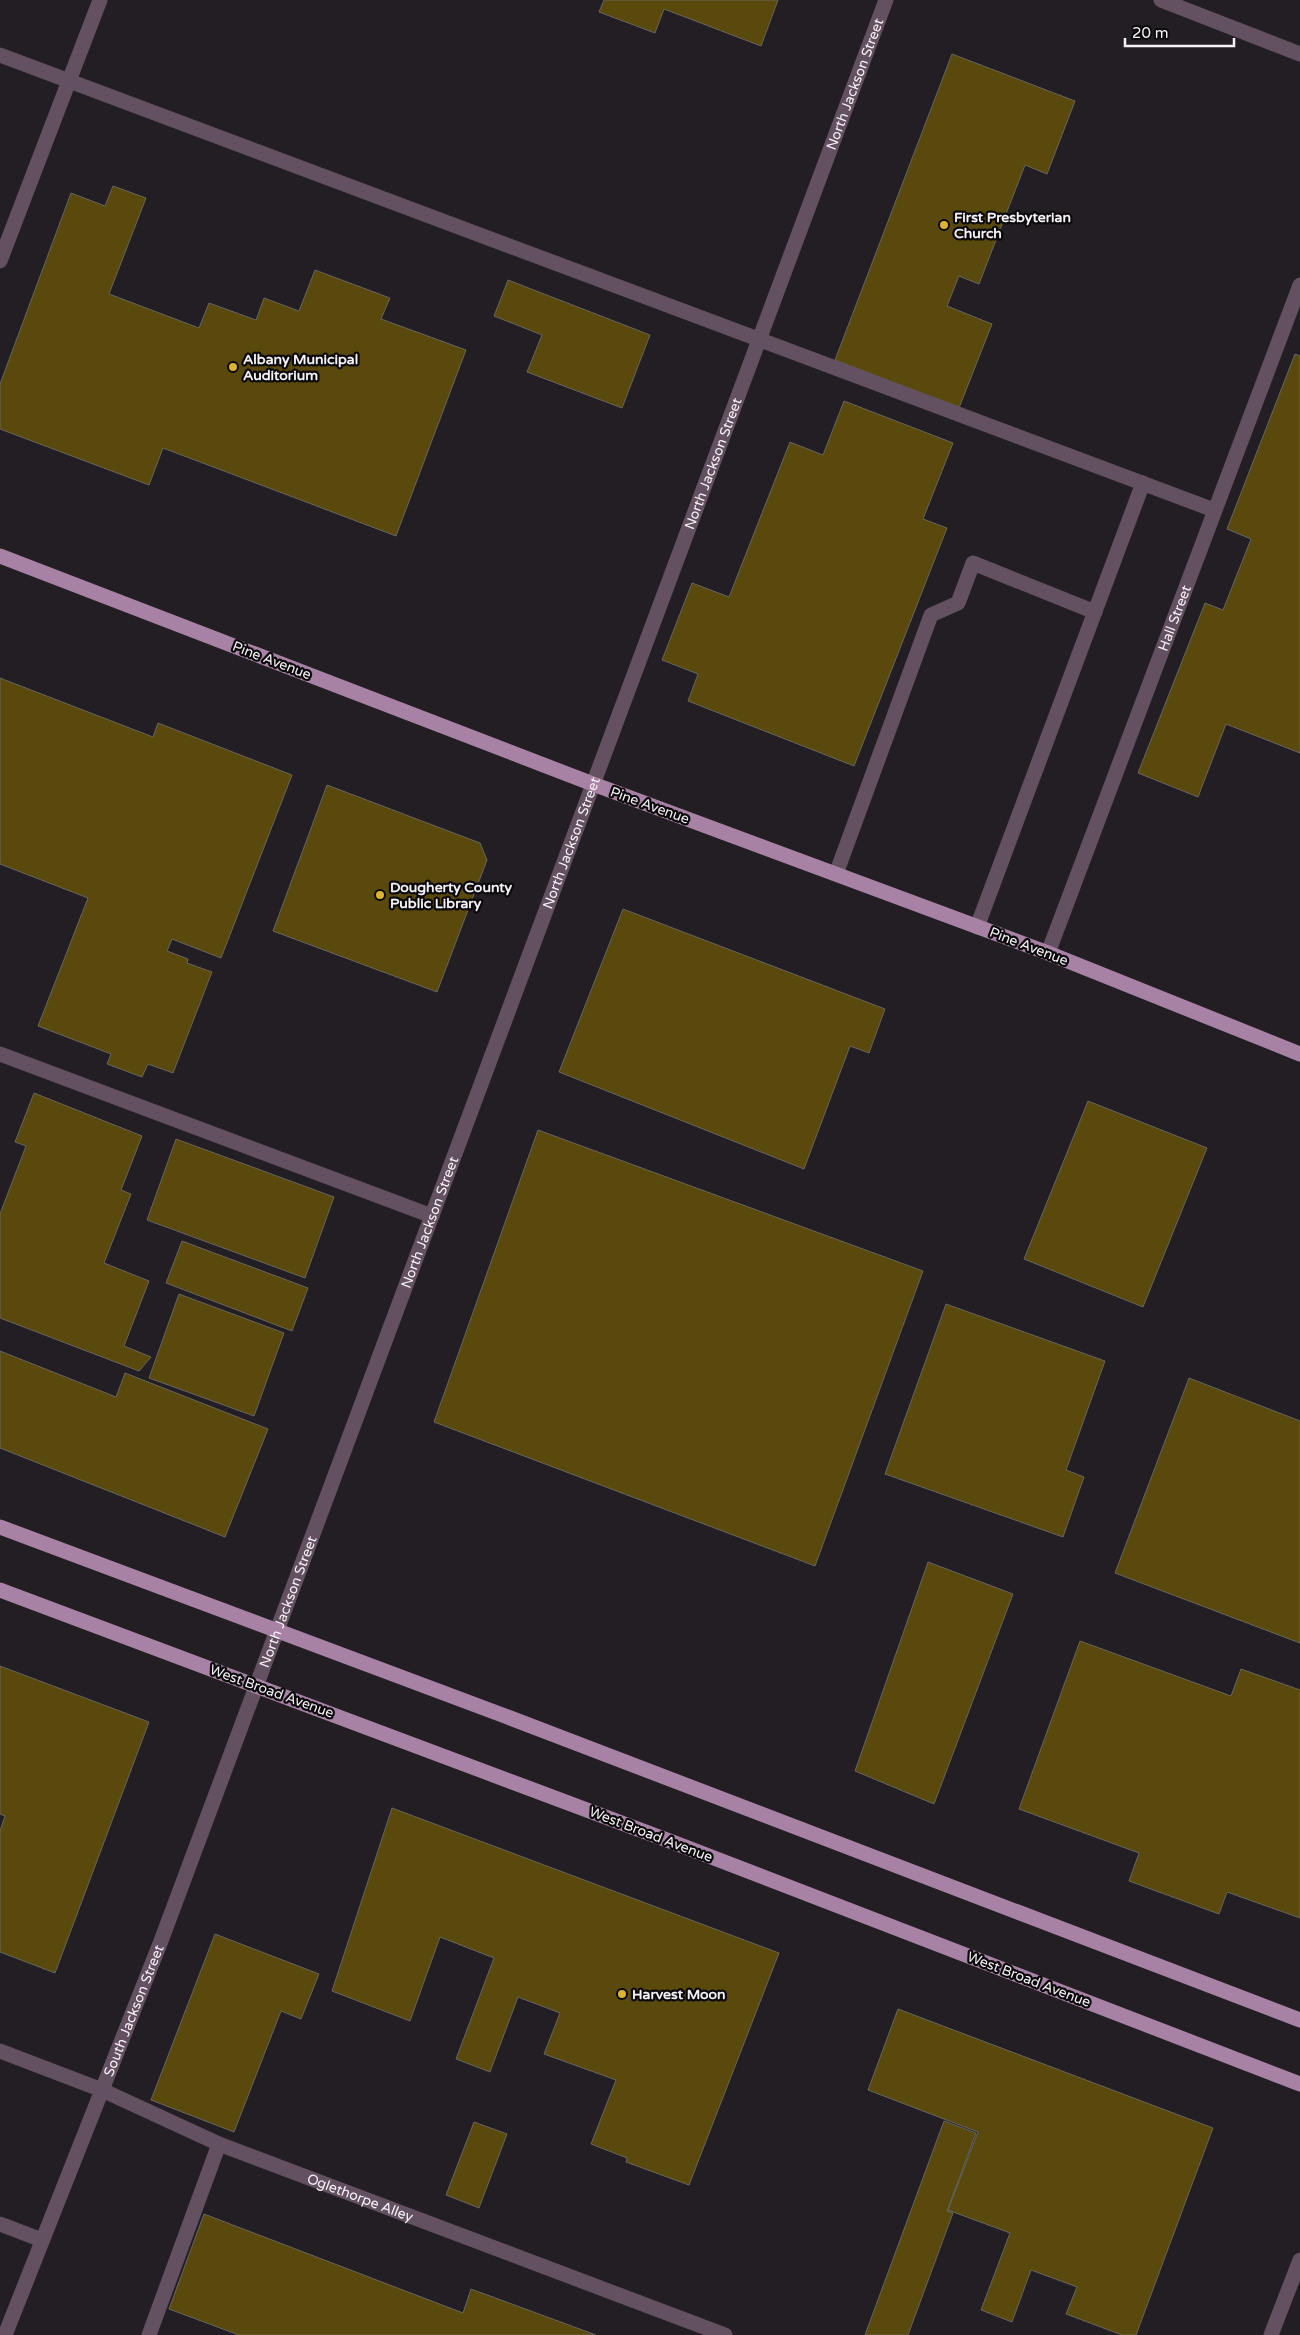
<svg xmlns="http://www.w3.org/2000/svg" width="1300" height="2335" font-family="'Varela Round',sans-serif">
<rect width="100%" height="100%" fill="#231e23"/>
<!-- building -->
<path fill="#5a490d" stroke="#68665e" d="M 604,0 L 778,0 L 761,46 L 664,9 L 655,33 L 599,12 Z
M 952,54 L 1075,101 L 1047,174 L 1025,165 L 979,284 L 959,276 L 947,306 L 992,324 L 959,408 L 835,360 Z
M 113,186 L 146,198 L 109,294 L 199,328 L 209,303 L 256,320 L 264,298 L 299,311 L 315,270 L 390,298 L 381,319 L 466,350 L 396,536 L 163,448 L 149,485 L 0,429 L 0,384 L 71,193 L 105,206 Z
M 508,280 L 650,335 L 622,408 L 527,372 L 542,335 L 494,316 Z
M 1295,354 L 1300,356 L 1300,753 L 1226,724 L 1198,797 L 1138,773 L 1205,603 L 1223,610 L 1251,539 L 1227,529 Z
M 844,401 L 953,443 L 923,519 L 947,528 L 854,766 L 688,701 L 698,674 L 662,660 L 692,583 L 729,597 L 790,442 L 823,455 Z
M 0,678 L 153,737 L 158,723 L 292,775 L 221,958 L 172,939 L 167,951 L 188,959 L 187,963 L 212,972 L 173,1073 L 148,1064 L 142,1077 L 107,1064 L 111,1054 L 38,1026 L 88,898 L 0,864 Z
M 327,785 L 480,843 L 487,860 L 437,992 L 273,931 Z
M 623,909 L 885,1009 L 869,1053 L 850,1046 L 804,1169 L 559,1072 Z
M 34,1093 L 142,1136 L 121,1190 L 131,1194 L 104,1263 L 149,1281 L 124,1346 L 151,1357 L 139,1371 L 0,1318 L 0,1214 L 26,1146 L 15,1142 Z
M 1088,1101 L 1207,1148 L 1143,1307 L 1024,1259 Z
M 538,1130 L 923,1271 L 815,1566 L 434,1422 Z
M 176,1139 L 334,1197 L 305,1278 L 147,1220 Z
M 182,1241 L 308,1288 L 292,1331 L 166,1283 Z
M 179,1294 L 284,1333 L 254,1416 L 149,1378 Z
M 946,1304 L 1105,1361 L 1066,1470 L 1084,1477 L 1063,1537 L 885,1474 Z
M 0,1351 L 116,1397 L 125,1373 L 268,1429 L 225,1537 L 0,1448 Z
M 1189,1378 L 1300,1421 L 1300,1643 L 1115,1573 Z
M 928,1562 L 1013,1594 L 934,1804 L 855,1771 Z
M 1080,1641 L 1231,1696 L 1241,1669 L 1300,1690 L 1300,1918 L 1227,1892 L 1219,1914 L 1129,1881 L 1139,1853 L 1019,1809 Z
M 0,1666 L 149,1722 L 55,1973 L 0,1952 L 0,1831 L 5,1816 L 0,1814 Z
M 392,1808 L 779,1953 L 689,2185 L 626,2162 L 627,2158 L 591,2144 L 616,2080 L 544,2054 L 560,2013 L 518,1997 L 490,2072 L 456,2059 L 494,1958 L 440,1937 L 410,2021 L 332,1991 Z
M 215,1934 L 319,1974 L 301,2019 L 281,2011 L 234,2132 L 151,2100 Z
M 898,2009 L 1213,2128 L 1136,2335 L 1122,2335 L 1066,2314 L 1077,2287 L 1031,2270 L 1012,2322 L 981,2310 L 1010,2233 L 948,2210 L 978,2132 L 868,2090 Z
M 944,2121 L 976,2133 L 947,2211 L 953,2213 L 908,2335 L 865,2335 Z
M 474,2122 L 507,2134 L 479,2208 L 446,2195 Z
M 204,2214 L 463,2313 L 471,2289 L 596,2335 L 239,2335 L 169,2309 Z"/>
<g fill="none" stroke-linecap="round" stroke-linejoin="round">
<!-- minor -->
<g stroke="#635162" stroke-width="15">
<path d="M 1161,0 L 1300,54"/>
<path d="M 0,55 L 1214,510"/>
<path d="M 0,261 L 100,0"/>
<path d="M 836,874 L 931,615 L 958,603 L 973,563 L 1095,612"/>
<path d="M 977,927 L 1143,483"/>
<path id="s1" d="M 1048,953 L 1300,285"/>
<path d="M 0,1054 L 432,1216"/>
<path id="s2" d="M 0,2051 L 102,2090 L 219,2144 L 725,2335"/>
<path d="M 0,2224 L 42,2240"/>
<path id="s3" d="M 5,2335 L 161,1941 L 886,0"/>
<path d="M 149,2335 L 219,2144"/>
<path d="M 1271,2335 L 1300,2260"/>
</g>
<!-- major -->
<path stroke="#a782a4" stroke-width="15" d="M 0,556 L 593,784 L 1048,953 L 1300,1054
M 0,1527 L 505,1716 L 1300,2020
M 0,1590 L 675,1843 L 1300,2084"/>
</g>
<!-- markers -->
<g fill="#d9b334" stroke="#0b090b" stroke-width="2">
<circle cx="944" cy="225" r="5"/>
<circle cx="233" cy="367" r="5"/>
<circle cx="380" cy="895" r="5"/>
<circle cx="622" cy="1994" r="5"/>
</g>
<g text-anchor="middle" stroke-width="4.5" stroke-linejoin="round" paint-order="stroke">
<!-- street labels -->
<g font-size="14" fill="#f6f2f6" stroke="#0b090b">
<text dy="5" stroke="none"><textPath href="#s3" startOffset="2406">North Jackson Street</textPath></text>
<text dy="5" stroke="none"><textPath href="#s3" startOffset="2001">North Jackson Street</textPath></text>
<text dy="5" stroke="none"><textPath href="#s1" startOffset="358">Hall Street</textPath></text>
<text transform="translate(272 660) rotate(21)" y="5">Pine Avenue</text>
<text transform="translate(650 805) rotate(20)" y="5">Pine Avenue</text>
<text dy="5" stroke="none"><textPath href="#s3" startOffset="1596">North Jackson Street</textPath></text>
<text transform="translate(1029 946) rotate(21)" y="5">Pine Avenue</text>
<text dy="5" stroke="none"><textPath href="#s3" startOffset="1191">North Jackson Street</textPath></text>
<text dy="5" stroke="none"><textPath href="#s3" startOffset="786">North Jackson Street</textPath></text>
<text transform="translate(272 1691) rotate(20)" y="5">West Broad Avenue</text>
<text transform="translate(651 1834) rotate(21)" y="5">West Broad Avenue</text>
<text transform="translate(1029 1979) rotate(21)" y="5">West Broad Avenue</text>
<text dy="5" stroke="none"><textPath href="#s3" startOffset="349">South Jackson Street</textPath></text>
<text dy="5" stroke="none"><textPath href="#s2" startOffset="389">Oglethorpe Alley</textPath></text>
</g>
<!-- poi labels -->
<g font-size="14" font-weight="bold" fill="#f6f2f6" stroke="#0b090b" text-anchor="start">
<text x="954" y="222">First Presbyterian<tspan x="954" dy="16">Church</tspan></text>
<text x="243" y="364">Albany Municipal<tspan x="243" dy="16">Auditorium</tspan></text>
<text x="390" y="892">Dougherty County<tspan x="390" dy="16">Public Library</tspan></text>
<text x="632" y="1999">Harvest Moon</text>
</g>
</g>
<!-- scale -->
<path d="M1125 38v8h109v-8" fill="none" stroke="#f6f2f6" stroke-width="2.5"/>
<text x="1132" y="38" font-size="15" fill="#f6f2f6" stroke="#0b090b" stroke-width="4" paint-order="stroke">20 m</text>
</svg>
